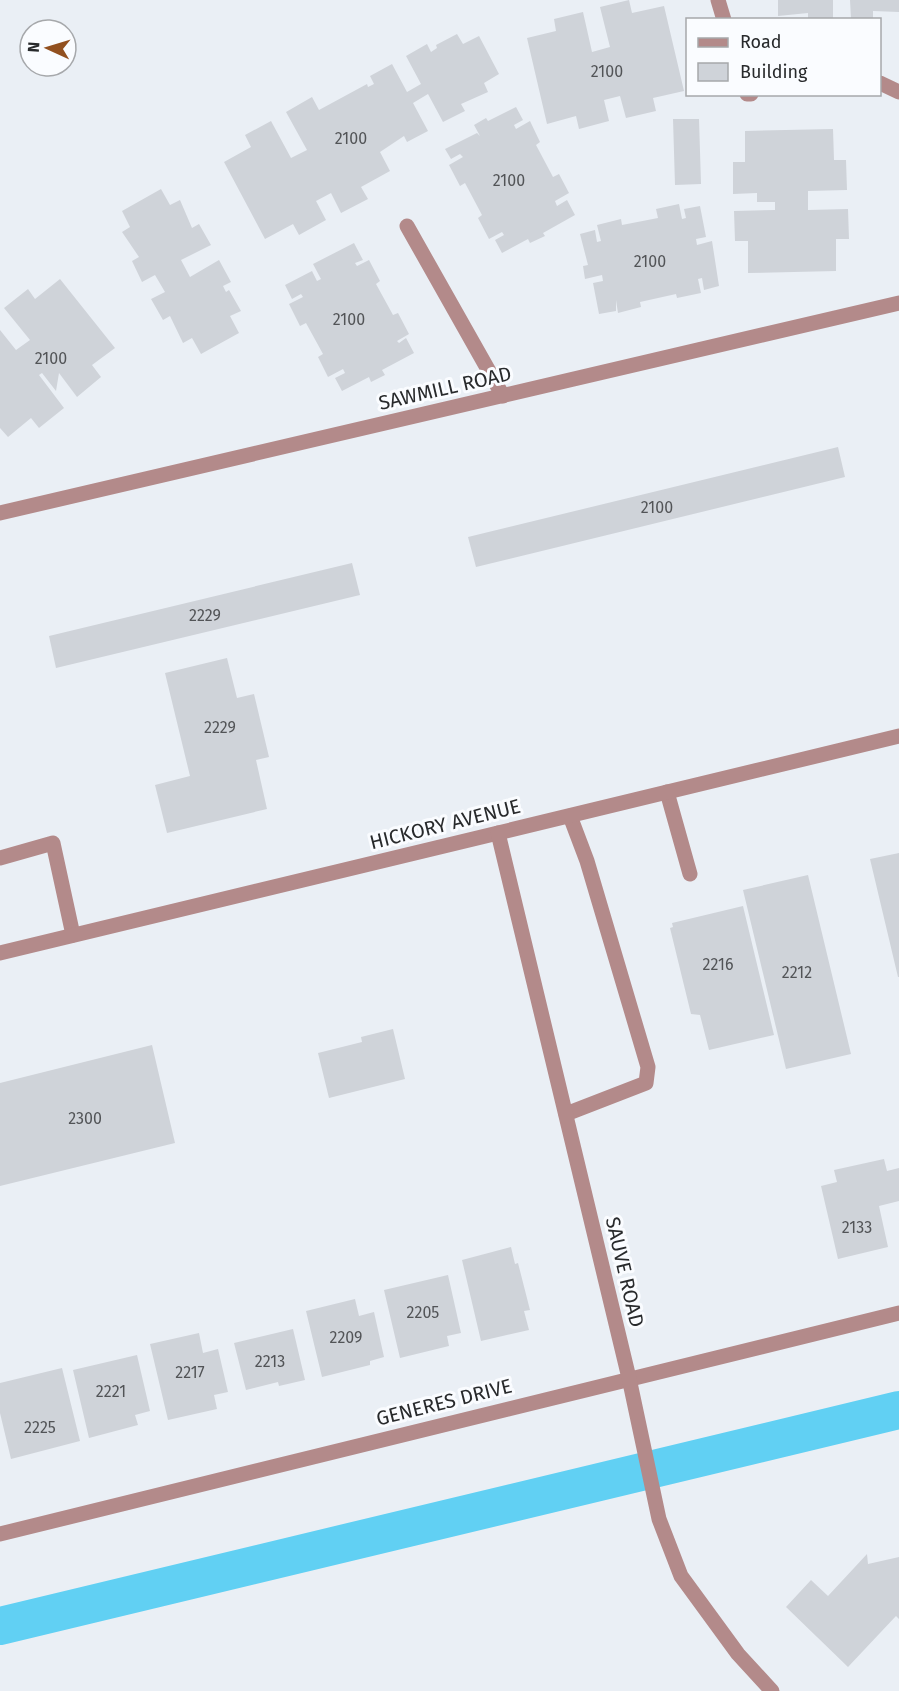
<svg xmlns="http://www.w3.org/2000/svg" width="899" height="1691" font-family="'Fira Sans',sans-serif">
<rect width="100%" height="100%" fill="#eaeff5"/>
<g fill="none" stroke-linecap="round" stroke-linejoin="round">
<!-- canal -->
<path stroke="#61d0f3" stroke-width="38" d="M 0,1626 L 899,1410"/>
</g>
<!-- building -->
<path fill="#cfd3d9" d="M 629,0 L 632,13 L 664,6 L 684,91 L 653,98 L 656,111 L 626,118 L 620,96 L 604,100 L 609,121 L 579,129 L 576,116 L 547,124 L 527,38 L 556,31 L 554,19 L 583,12 L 592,52 L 610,47 L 600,7 Z
M 778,0 L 833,0 L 833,20 L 808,20 L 808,13 L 778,16 Z
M 850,0 L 899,0 L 899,12 L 873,11 L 873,19 L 851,19 Z
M 457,34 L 463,44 L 479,36 L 499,74 L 484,83 L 488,92 L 461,104 L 465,111 L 443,122 L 428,94 L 413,103 L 428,131 L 407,142 L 404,136 L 380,152 L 390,171 L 361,187 L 368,199 L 341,213 L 331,193 L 316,201 L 326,220 L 299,235 L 293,224 L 265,239 L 224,162 L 251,147 L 245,135 L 271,121 L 291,158 L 307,150 L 286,112 L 312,97 L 319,110 L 367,84 L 368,87 L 374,84 L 370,76 L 392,64 L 407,92 L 421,84 L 406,56 L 427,44 L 431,52 L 437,48 L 436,45 Z
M 516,107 L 523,120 L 514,125 L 516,129 L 530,121 L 540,142 L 536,145 L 553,177 L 559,174 L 569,193 L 555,201 L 557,206 L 567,200 L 575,215 L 543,233 L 545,236 L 530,243 L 528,239 L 502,253 L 495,240 L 504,235 L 502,232 L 489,239 L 478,218 L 482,215 L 465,183 L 460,186 L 449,165 L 463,157 L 460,154 L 451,159 L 445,149 L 477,133 L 480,136 L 474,125 L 486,118 L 488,121 Z
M 673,119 L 699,119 L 701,184 L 675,185 Z
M 833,129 L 834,160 L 846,160 L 847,190 L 808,191 L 808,210 L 848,209 L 849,239 L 836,239 L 836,271 L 748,273 L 748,241 L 735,241 L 734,211 L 775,210 L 775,202 L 757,202 L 757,193 L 733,194 L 733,162 L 745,162 L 745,131 Z
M 161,189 L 170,205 L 180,200 L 192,228 L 199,224 L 211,245 L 181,260 L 190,277 L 219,260 L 231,282 L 223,286 L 226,292 L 229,290 L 241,311 L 230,316 L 239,333 L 201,354 L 192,338 L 183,343 L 170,316 L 163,320 L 151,299 L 165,292 L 155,275 L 142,282 L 132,261 L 139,257 L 122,232 L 130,227 L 122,211 Z
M 679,204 L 682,219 L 686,218 L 684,209 L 700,206 L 706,237 L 696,239 L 697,245 L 712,241 L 719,286 L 704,290 L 702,278 L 698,279 L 701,293 L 677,298 L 676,294 L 640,302 L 641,307 L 618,313 L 616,300 L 616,311 L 599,314 L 593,283 L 603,281 L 602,275 L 585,279 L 583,266 L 588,265 L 580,234 L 595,230 L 597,242 L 601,241 L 597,225 L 621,219 L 622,225 L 658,218 L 656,209 Z
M 354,243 L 363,260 L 355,263 L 357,266 L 369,260 L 380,281 L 376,284 L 393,315 L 398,313 L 409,334 L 397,341 L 399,343 L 406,338 L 414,353 L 382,370 L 385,375 L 371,382 L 369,377 L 342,391 L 335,378 L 345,373 L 343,369 L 328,377 L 318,357 L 323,354 L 306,323 L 300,326 L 289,304 L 303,297 L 301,294 L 292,299 L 285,285 L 312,271 L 317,281 L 321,279 L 313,264 Z
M 60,279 L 115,348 L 92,365 L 101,377 L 77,397 L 59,373 L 56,391 L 42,373 L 39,375 L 64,408 L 39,428 L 31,418 L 8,437 L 0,428 L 0,330 L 16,350 L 30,340 L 4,308 L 28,289 L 35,299 Z
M 838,447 L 845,477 L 476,567 L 468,537 Z
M 352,563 L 360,595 L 56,668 L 49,636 Z
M 227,658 L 237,698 L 254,694 L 269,757 L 256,760 L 267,809 L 167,833 L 155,785 L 190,776 L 165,673 Z
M 899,853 L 899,977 L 898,977 L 870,859 Z
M 808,875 L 851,1054 L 786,1069 L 743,890 Z
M 743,906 L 774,1035 L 709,1050 L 700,1015 L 691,1014 L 670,928 L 673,927 L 672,923 Z
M 393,1029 L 405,1079 L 329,1098 L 318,1053 L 362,1042 L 361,1037 Z
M 152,1045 L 175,1143 L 0,1186 L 0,1083 Z
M 884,1159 L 887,1171 L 899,1168 L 899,1201 L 879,1206 L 888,1247 L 838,1259 L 821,1186 L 837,1182 L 834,1170 Z
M 511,1247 L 515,1264 L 518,1263 L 530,1310 L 524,1311 L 529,1330 L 481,1341 L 462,1260 Z
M 448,1275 L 461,1333 L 447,1336 L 449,1346 L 400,1358 L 384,1290 Z
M 355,1299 L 359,1316 L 374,1312 L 384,1357 L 370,1361 L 370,1365 L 322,1377 L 306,1311 Z
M 293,1329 L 305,1380 L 279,1386 L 278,1382 L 246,1390 L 234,1343 Z
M 199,1333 L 203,1353 L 218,1349 L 228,1392 L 214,1395 L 217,1409 L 168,1420 L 150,1344 Z
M 137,1355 L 150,1411 L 135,1415 L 138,1425 L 89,1438 L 73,1370 Z
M 62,1368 L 80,1441 L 11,1459 L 0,1413 L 0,1383 Z
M 867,1554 L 868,1564 L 899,1557 L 899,1619 L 896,1616 L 848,1667 L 786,1607 L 811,1580 L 828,1596 Z"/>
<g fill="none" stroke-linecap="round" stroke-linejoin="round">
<!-- service -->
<path stroke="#b38a8a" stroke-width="15" d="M 718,0 L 724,20
M 880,83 L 899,92
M 747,94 L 751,94
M 407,226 L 503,396
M 667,792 L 690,874
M 0,858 L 53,843 L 73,935
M 566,1114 L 646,1083 L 648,1067 L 587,861 L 570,816"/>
<!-- minor -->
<path stroke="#b38a8a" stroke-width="15" d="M 0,513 L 899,303
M 0,953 L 498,833
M 0,1534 L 899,1313"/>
<!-- tertiary -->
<path stroke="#b38a8a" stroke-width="15" d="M 772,1691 L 738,1654 L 681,1576 L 659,1519 L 629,1378 L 498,833 L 899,736"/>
</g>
<g text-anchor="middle" stroke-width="6" stroke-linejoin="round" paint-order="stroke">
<!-- number labels -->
<g font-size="16" fill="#525457">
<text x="607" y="77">2100</text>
<text x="351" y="144">2100</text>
<text x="509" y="186">2100</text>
<text x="650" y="267">2100</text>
<text x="349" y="325">2100</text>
<text x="51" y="364">2100</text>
<text x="657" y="513">2100</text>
<text x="205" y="621">2229</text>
<text x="220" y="733">2229</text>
<text x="718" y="970">2216</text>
<text x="797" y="978">2212</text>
<text x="85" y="1124">2300</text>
<text x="857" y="1233">2133</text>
<text x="423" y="1318">2205</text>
<text x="346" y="1343">2209</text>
<text x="270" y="1367">2213</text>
<text x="190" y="1378">2217</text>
<text x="111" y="1397">2221</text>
<text x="40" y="1433">2225</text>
</g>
<!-- street labels -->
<g font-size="20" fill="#282a2c" stroke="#fafcff">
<text transform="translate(445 388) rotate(-13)" y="7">SAWMILL ROAD</text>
<text transform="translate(445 824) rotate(-14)" y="7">HICKORY AVENUE</text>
<text transform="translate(625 1272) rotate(77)" y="7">SAUVE ROAD</text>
<text transform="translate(444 1402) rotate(-14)" y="7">GENERES DRIVE</text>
</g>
</g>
<!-- legend -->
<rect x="686" y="18" width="195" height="78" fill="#fafcff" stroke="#a6a8ab" stroke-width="1.5"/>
<rect x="698" y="38" width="30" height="9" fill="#b38a8a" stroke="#a6a8ab" stroke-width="1.5"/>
<text x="740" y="48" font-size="18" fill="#282a2c">Road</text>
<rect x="698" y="63" width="30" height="18" fill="#cfd3d9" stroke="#a6a8ab" stroke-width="1.5"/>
<text x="740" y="78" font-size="18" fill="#282a2c">Building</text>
<!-- north arrow -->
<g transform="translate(48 48) rotate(274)"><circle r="28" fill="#fafcff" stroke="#a6a8ab" stroke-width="1.5"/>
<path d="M0-4.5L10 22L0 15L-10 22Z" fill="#92501f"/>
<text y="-9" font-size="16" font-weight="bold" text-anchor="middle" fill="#282a2c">N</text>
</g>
</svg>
